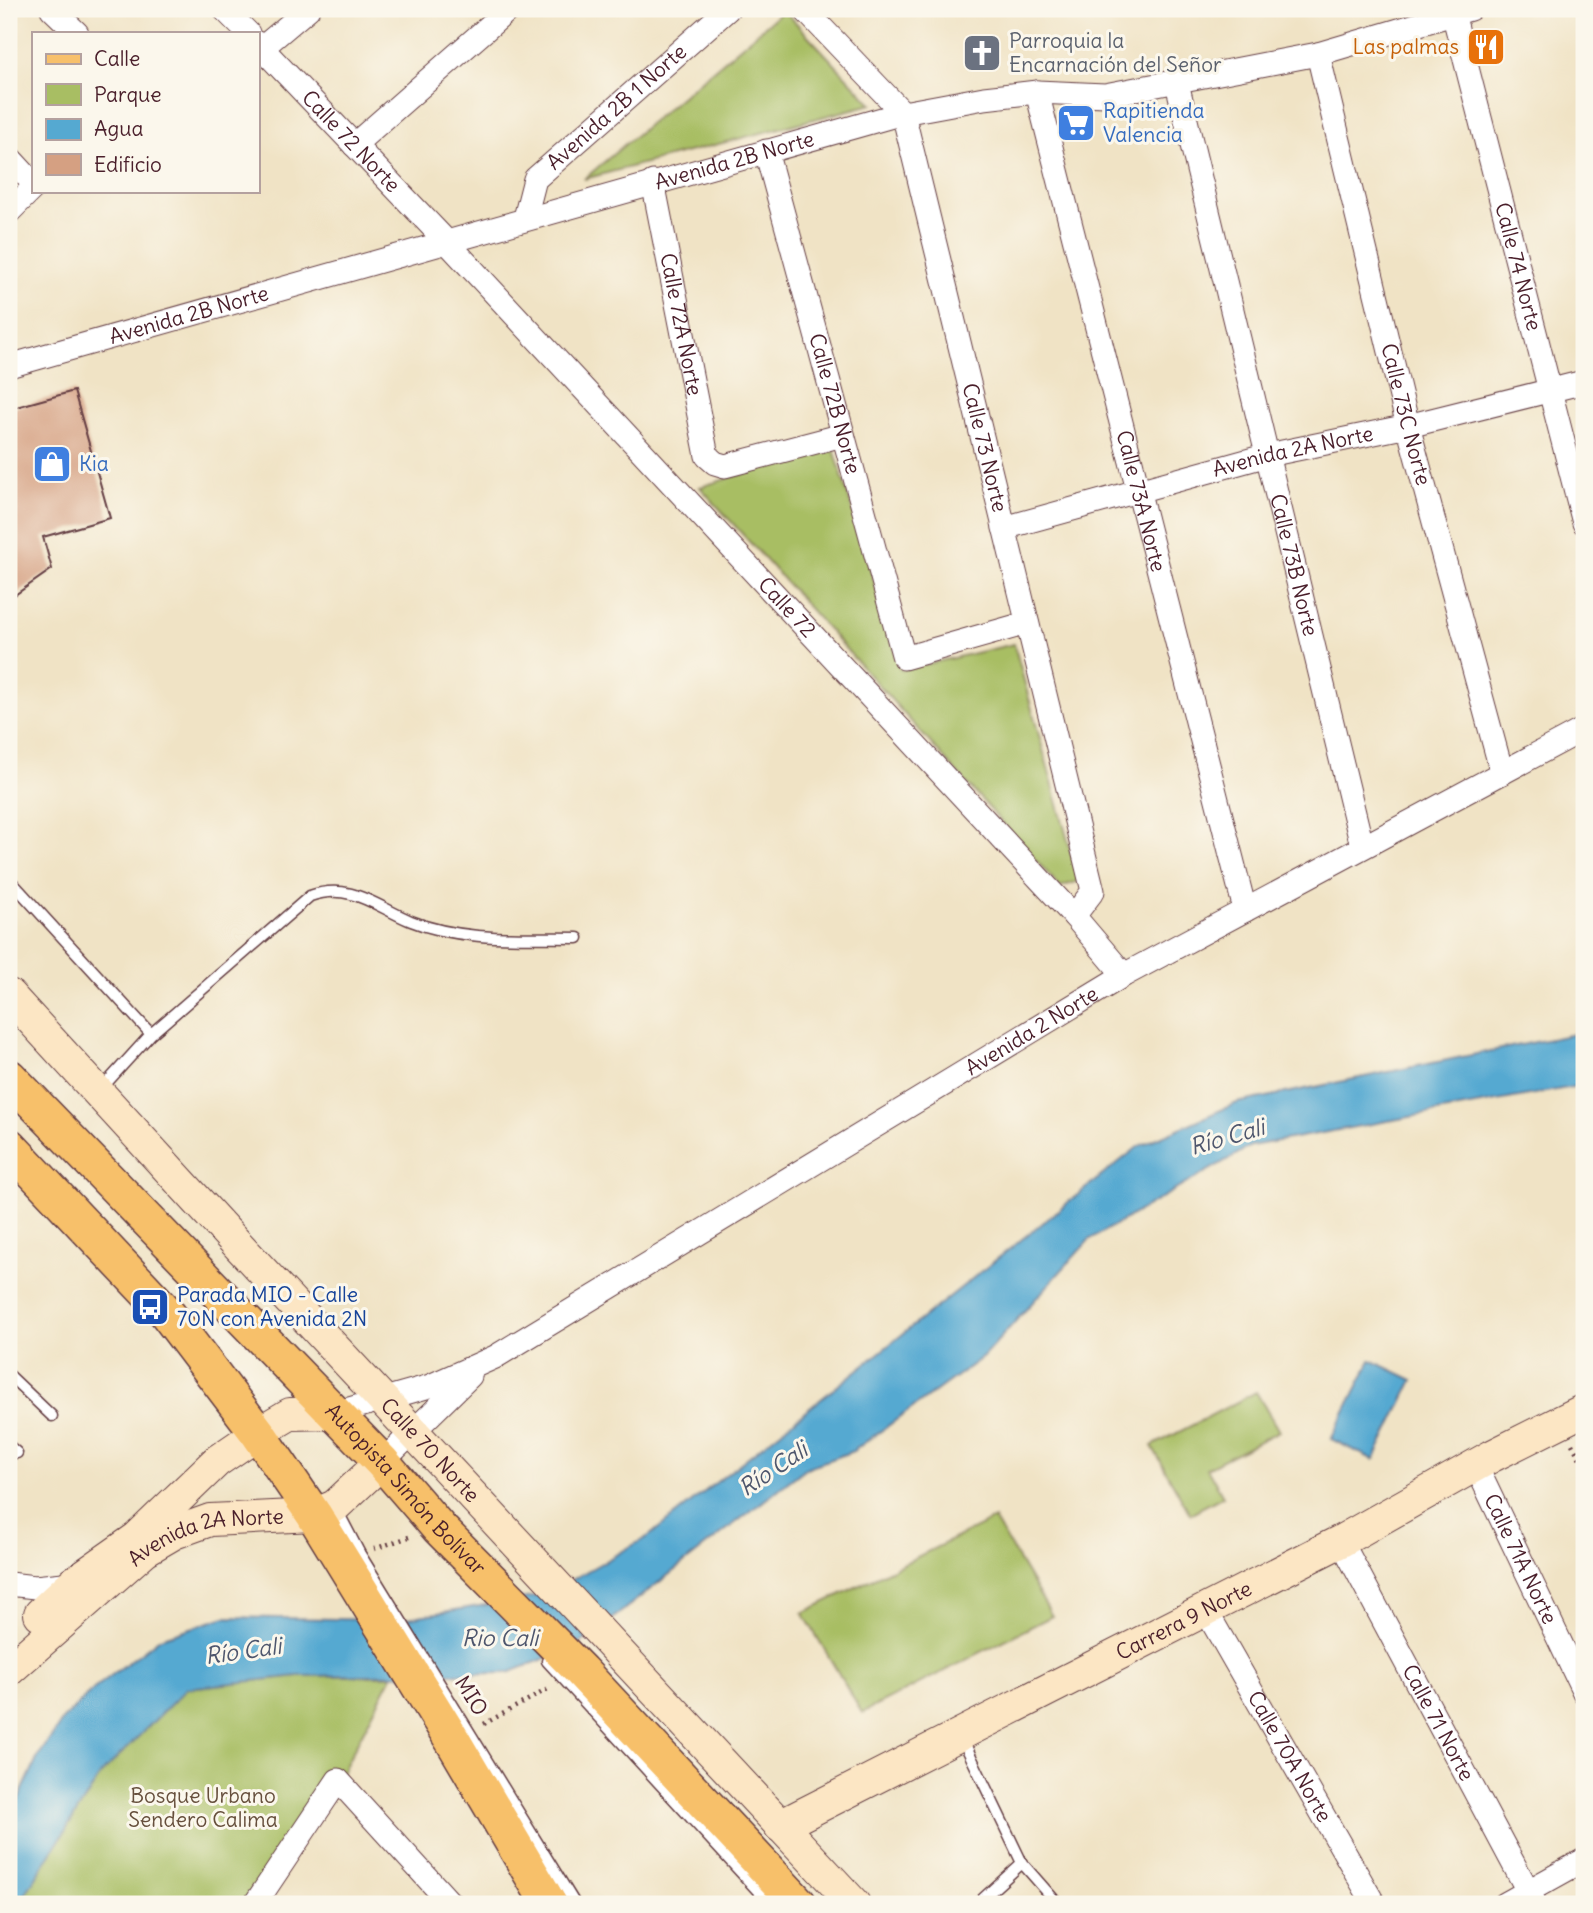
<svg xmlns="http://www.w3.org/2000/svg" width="1593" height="1913" font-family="Delius,sans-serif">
<rect width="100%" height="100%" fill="#fbf7ec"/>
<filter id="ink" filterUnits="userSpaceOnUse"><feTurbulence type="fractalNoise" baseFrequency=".0143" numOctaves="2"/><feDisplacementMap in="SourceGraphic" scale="14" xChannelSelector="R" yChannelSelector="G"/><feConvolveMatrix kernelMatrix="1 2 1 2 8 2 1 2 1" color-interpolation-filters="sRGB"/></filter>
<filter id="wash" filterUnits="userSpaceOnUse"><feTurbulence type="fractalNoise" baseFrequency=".00686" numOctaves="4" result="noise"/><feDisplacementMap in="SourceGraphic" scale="28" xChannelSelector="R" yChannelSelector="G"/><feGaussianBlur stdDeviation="1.57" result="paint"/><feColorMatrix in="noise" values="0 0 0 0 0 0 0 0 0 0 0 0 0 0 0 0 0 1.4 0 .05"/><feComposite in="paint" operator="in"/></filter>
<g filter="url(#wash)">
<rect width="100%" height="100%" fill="#f0e3c5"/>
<!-- green -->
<path fill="#a8be63" stroke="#796e47" stroke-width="2" d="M 784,10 L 872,104 L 584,179 Z
M 833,446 L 901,670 L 1014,644 L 1079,881 L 1060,887 L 700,487 Z
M 1256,1392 L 1279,1431 L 1207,1468 L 1223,1496 L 1190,1514 L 1152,1446 Z
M 994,1519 L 1052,1616 L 862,1713 L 803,1613 Z
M 298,1676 L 392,1676 L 338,1780 L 255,1904 L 19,1904 L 101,1774 L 187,1688 Z"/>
<!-- water -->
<path fill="#55a9d1" stroke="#50647e" stroke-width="2" d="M 1584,1032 L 1584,1085 L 1251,1146 L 1089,1240 L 983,1357 L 853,1451 L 806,1468 L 577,1646 L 508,1673 L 298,1676 L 187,1688 L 101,1774 L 19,1904 L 9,1904 L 9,1820 L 38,1757 L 64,1718 L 95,1688 L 160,1638 L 225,1617 L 395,1620 L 545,1595 L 649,1536 L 1139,1146 L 1237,1103 Z
M 1371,1360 L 1413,1380 L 1374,1460 L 1331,1439 Z"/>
<g id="blocks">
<!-- building -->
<path fill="#d5a082" d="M 74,391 L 110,518 L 43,537 L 52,569 L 9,599 L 9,409 Z"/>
</g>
</g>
<g filter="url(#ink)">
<use href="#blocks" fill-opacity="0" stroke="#633c42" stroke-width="2"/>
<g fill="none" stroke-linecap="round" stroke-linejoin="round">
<!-- lane casing -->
<g stroke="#633c42" stroke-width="13">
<path id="lane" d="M 9,879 L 151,1034 L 101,1089
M 151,1034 L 310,896 C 351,882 375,906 411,921 C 463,942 523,937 578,938
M 9,1375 L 52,1416
M 9,1446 L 17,1453
M 336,1508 L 360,1554 L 575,1904
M 547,1661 L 770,1904
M 962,1738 L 1022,1863 L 1058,1904
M 977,1904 L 1022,1863"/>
</g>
<!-- street casing -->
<g stroke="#633c42" stroke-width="25">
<g id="street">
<path d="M 52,9 L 77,33"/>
<path d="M 224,9 L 248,33"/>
<path id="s1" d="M 804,9 L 903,113 L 1093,891 L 1074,916"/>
<path id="s2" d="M 1452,9 L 1584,523"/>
<path id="s3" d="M 257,43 L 446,241 L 1074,916 L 1124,975"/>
<path d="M 262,48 L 308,9"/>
<path id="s4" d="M 1318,54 L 1408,426 L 1502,773"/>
<path id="s5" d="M 1176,79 L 1362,846"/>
<path id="s6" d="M 1037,92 L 1245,910"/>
<path d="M 354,145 L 509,9"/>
<path id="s7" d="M 766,151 L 904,658 L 1027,623"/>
<path d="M 9,157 L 33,183"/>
<path id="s8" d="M 653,182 L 707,456 L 715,463 L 725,466 L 843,435"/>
<path d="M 9,212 L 33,188"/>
<path id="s9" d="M 525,218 L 535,179 L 728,9"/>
<path id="s10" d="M 9,366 L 903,113 L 984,98 L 1037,92 L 1105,95 L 1318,54 L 1470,9"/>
<path id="s11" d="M 1004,528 L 1268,455 L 1408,426 L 1584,382"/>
<path id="s12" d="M 335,1413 L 430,1386 L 495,1357 L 1124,975 L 1584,729"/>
<path d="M 382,1462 L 470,1376"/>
<path id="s13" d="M 1476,1466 L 1584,1692"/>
<path id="s14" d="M 1341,1541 L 1535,1904"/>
<path d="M 9,1584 L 35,1587 L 73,1583 L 77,1586"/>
<path id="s15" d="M 1205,1609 L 1374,1904"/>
<path d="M 255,1904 L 338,1780 L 451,1904"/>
<path d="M 1505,1904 L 1584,1860"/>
</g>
</g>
<!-- secondary casing -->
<g stroke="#633c42" stroke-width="34">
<g id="secondary">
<path id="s16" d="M 9,995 L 239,1246 L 854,1904"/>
<path d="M 40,1614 L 73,1583 L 137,1538 L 217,1461 L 258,1433 L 290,1414 L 335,1413"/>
<path id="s17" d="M 9,1670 L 145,1550 L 174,1533 L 210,1520 L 314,1515 L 335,1506 L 382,1462"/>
<path id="s18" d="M 780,1826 L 1341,1541 L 1492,1456 L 1584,1410"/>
</g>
</g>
<!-- primary casing -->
<g stroke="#633c42" stroke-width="38">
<g id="primary">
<path id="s19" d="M 9,1077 L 382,1462 L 439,1528 L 581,1671 L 799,1904"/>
<path d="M 9,1146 L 166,1312 L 258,1433 L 314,1515 L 453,1741 L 549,1904"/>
</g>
</g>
<!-- path -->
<path stroke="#633c42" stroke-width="4.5" stroke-dasharray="2 5" stroke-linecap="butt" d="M 1572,1444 L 1584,1466
M 374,1549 L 409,1537
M 484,1724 L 550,1688"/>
<!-- lane -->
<use href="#lane" stroke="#fff" stroke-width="10"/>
<!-- street -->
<use href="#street" stroke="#fff" stroke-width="23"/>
<!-- secondary -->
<use href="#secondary" stroke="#fce6c4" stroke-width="32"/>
<!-- primary -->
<use href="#primary" stroke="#f7c06b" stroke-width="35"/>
</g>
</g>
<!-- icons -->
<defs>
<g id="restaurant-square" transform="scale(2.0125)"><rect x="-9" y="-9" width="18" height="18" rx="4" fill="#e8710a" stroke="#fbf7ec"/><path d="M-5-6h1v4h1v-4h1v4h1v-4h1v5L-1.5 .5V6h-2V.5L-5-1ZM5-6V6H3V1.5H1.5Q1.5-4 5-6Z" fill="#fff"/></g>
<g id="church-square" transform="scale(2.0125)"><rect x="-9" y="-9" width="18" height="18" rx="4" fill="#6b7280" stroke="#fbf7ec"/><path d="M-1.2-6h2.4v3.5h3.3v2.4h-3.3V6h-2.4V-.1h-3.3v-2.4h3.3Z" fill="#fff"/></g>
<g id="supermarket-square" transform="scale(2.0125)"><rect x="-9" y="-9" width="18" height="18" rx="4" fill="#3f7fe0" stroke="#fbf7ec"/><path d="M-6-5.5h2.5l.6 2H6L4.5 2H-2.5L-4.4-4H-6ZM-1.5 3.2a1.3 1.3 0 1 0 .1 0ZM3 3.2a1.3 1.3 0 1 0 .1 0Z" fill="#fff"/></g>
<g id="shop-square" transform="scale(2.0125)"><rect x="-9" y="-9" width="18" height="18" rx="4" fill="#3f7fe0" stroke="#fbf7ec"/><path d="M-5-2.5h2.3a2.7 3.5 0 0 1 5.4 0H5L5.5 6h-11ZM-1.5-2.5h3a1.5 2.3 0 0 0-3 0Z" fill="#fff"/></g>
<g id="bus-square" transform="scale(2.0125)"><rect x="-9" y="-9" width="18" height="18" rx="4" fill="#1a4fb4" stroke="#fbf7ec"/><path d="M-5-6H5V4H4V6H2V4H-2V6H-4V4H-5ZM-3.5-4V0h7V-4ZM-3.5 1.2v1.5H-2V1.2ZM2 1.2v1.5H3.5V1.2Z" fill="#fff"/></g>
</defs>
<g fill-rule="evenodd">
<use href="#restaurant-square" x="1486" y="47"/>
<use href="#church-square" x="982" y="53"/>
<use href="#supermarket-square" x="1076" y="123"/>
<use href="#shop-square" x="52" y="464"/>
<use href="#bus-square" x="150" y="1307"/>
</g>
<g text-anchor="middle" stroke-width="6" stroke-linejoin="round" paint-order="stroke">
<!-- worship labels -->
<g font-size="21" fill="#5b616d" stroke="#fbf7ec" text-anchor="start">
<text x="1009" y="48">Parroquia la<tspan x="1009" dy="24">Encarnación del Señor</tspan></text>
</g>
<!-- food labels -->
<g font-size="21" fill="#c56008" stroke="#fbf7ec" text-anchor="end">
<text x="1459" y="54">Las palmas</text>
</g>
<!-- street labels -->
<g font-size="21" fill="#4a1f2b" stroke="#fbf7ec">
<text dy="7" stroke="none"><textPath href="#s9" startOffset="149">Avenida 2B 1 Norte</textPath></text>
<text dy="7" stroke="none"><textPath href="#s3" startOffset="136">Calle 72 Norte</textPath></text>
<text dy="7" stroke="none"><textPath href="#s10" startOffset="754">Avenida 2B Norte</textPath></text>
<text dy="7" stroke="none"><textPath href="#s2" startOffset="266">Calle 74 Norte</textPath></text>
<text dy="7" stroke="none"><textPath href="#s10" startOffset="187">Avenida 2B Norte</textPath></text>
<text dy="7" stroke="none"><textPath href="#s8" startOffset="145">Calle 72A Norte</textPath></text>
<text dy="7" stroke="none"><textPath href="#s7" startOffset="262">Calle 72B Norte</textPath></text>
<text dy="7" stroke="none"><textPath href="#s4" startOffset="371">Calle 73C Norte</textPath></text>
<text dy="7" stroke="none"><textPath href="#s1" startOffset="488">Calle 73 Norte</textPath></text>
<text dy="7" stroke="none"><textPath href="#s11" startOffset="299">Avenida 2A Norte</textPath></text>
<text dy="7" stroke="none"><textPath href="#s6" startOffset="422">Calle 73A Norte</textPath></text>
<text dy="7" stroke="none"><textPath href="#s5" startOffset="500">Calle 73B Norte</textPath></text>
<text dy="7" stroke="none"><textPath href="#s3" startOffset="774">Calle 72</textPath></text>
<text dy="7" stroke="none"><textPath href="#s12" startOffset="798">Avenida 2 Norte</textPath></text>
<text dy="7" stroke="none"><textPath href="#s16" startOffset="620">Calle 70 Norte</textPath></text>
<text dy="7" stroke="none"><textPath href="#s19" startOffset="572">Autopista Simón Bolívar</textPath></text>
<text dy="7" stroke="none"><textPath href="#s17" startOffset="245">Avenida 2A Norte</textPath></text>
<text dy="7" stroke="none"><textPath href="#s13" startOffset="103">Calle 71A Norte</textPath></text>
<text dy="7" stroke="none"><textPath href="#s18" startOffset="453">Carrera 9 Norte</textPath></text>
<text transform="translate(471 1696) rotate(58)" y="7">MIO</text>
<text dy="7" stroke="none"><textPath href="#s14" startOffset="206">Calle 71 Norte</textPath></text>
<text dy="7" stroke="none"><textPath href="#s15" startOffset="170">Calle 70A Norte</textPath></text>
</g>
<!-- shop labels -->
<g font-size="21" fill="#366cbe" stroke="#fbf7ec" text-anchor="start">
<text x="1103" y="118">Rapitienda<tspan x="1103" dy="24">Valencia</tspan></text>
<text x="79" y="471">Kia</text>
</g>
<!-- transit labels -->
<g font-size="21" fill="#164399" stroke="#fbf7ec" text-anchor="start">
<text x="177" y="1302">Parada MIO - Calle<tspan x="177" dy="24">70N con Avenida 2N</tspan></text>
</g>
<!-- park labels -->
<g font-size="21" fill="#664f3c" stroke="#fbf7ec">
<text x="203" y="1803">Bosque Urbano<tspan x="203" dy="24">Sendero Calima</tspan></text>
</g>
<!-- water labels -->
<g font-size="23" font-style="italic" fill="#4e566d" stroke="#fbf7ec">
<text transform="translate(1227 1137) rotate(-16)" y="8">Río Cali</text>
<text transform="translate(773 1469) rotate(-34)" y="8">Río Cali</text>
<text x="500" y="1646">Rio Cali</text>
<text transform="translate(243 1651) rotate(-8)" y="8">Río Cali</text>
</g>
</g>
<!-- margin -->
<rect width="1593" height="1913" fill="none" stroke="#fbf7ec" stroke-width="35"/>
<!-- legend -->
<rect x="32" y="32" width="228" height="161" fill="#fbf7ec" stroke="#b4a19f" stroke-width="2"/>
<rect x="46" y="54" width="35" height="10" fill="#f7c06b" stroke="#b4a19f" stroke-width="2"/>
<text x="94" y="66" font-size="21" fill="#4a1f2b">Calle</text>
<rect x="46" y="84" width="35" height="21" fill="#a8be63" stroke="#b4a19f" stroke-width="2"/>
<text x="94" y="102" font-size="21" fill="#4a1f2b">Parque</text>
<rect x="46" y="119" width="35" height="21" fill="#55a9d1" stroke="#b4a19f" stroke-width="2"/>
<text x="94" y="136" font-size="21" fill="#4a1f2b">Agua</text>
<rect x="46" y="154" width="35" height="21" fill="#d5a082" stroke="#b4a19f" stroke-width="2"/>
<text x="94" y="172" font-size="21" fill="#4a1f2b">Edificio</text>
</svg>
